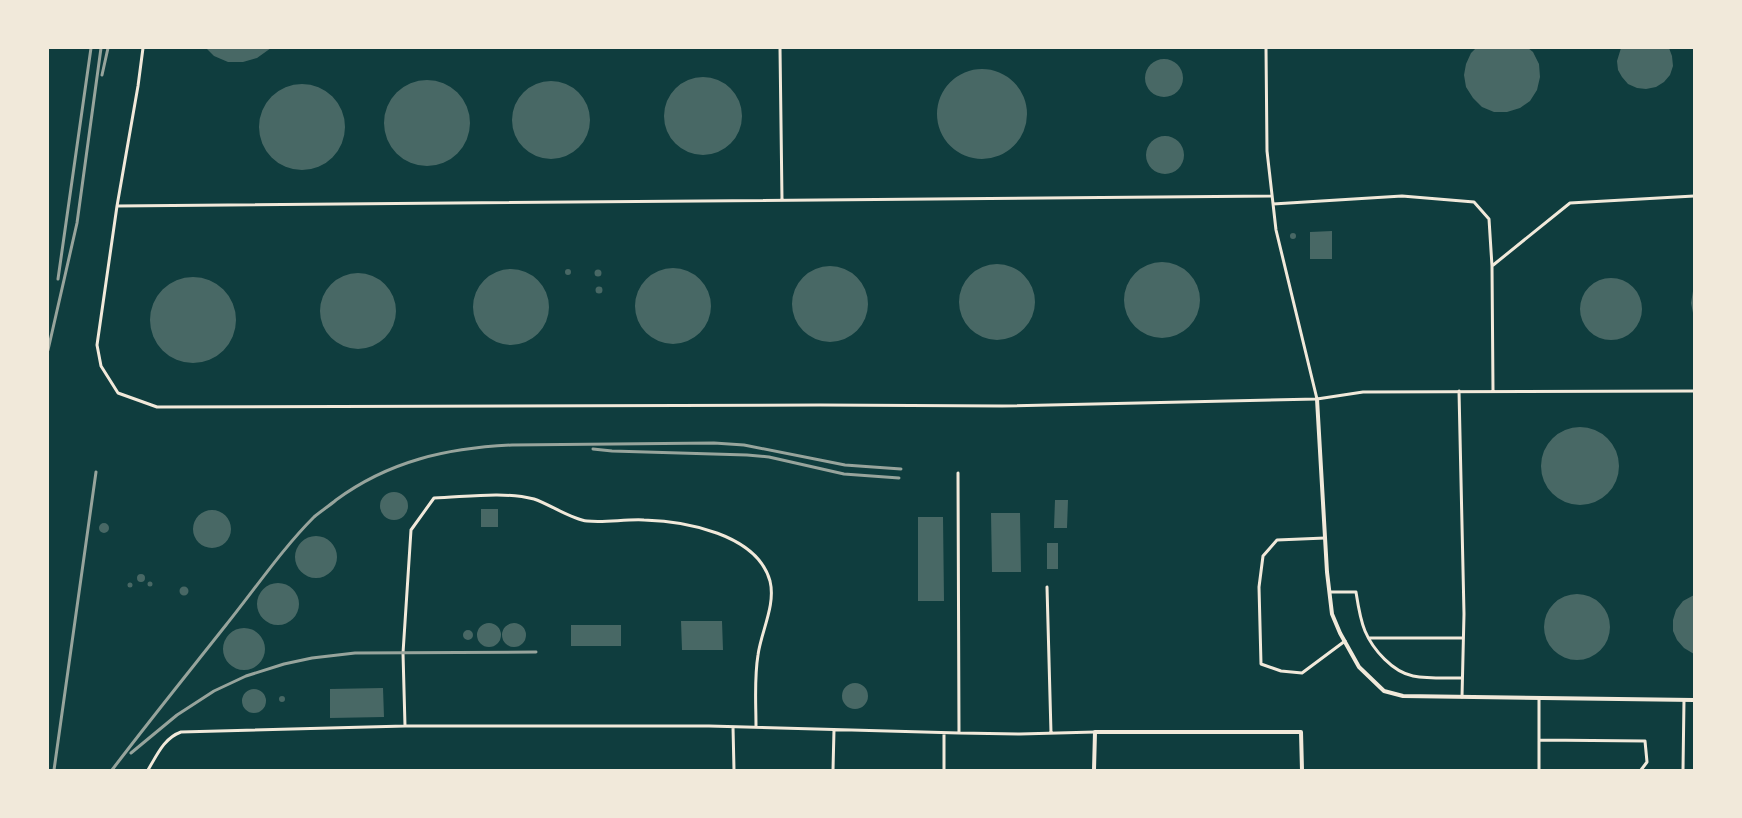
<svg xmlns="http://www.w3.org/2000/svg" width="1742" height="818" font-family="'Zilla Slab',serif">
<rect width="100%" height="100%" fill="#0f3d3e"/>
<!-- building -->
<path fill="#486865" d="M 206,48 L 271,48 L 257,58 L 243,62 L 228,62 L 214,56 Z
M 1476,48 L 1528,48 L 1533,52 L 1539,64 L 1540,77 L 1537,90 L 1530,101 L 1520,108 L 1507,112 L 1494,112 L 1482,107 L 1473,98 L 1466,87 L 1464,75 L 1466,64 L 1471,53 Z
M 1621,48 L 1669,48 L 1672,56 L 1673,66 L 1670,75 L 1664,82 L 1656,87 L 1646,89 L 1637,88 L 1628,84 L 1622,77 L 1618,70 L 1617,61 Z
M1145 78a19 19 0 1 1 38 0a19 19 0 1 1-38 0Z
M937 114a45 45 0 1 1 90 0a45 45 0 1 1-90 0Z
M664 116a39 39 0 1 1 78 0a39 39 0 1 1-78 0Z
M384 123a43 43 0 1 1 86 0a43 43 0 1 1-86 0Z
M512 120a39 39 0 1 1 78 0a39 39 0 1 1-78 0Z
M259 127a43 43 0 1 1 86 0a43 43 0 1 1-86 0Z
M1146 155a19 19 0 1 1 38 0a19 19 0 1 1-38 0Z
M 1332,231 L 1332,259 L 1310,259 L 1310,232 Z
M1290 236a3 3 0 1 1 6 0a3 3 0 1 1-6 0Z
M1124 300a38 38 0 1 1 76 0a38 38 0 1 1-76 0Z
M959 302a38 38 0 1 1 76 0a38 38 0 1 1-76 0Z
M792 304a38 38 0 1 1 76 0a38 38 0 1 1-76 0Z
M635 306a38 38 0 1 1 76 0a38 38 0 1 1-76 0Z
M565 272a3 3 0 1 1 6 0a3 3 0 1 1-6 0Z
M473 307a38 38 0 1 1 76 0a38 38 0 1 1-76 0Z
M594.5 273a3.5 3.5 0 1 1 7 0a3.5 3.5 0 1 1-7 0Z
M320 311a38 38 0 1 1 76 0a38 38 0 1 1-76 0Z
M150 320a43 43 0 1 1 86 0a43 43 0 1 1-86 0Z
M1580 309a31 31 0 1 1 62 0a31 31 0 1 1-62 0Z
M595.5 290a3.5 3.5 0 1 1 7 0a3.5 3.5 0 1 1-7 0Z
M 1693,291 L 1694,291 L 1693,313 L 1691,303 Z
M1541 466a39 39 0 1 1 78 0a39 39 0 1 1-78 0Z
M380 506a14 14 0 1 1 28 0a14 14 0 1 1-28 0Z
M 1055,500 L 1068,500 L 1067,528 L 1054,528 Z
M 481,509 L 498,509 L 498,527 L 481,527 Z
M193 529a19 19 0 1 1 38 0a19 19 0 1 1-38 0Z
M 991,513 L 1020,513 L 1021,572 L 992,572 Z
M 918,517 L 943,517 L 944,601 L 918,601 Z
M99 528a5 5 0 1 1 10 0a5 5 0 1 1-10 0Z
M295 557a21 21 0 1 1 42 0a21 21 0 1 1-42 0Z
M 1047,543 L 1058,543 L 1058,569 L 1047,569 Z
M137 578a4 4 0 1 1 8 0a4 4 0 1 1-8 0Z
M147.5 584a2.5 2.5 0 1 1 5 0a2.5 2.5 0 1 1-5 0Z
M127.5 585a2.5 2.5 0 1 1 5 0a2.5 2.5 0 1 1-5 0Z
M257 604a21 21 0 1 1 42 0a21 21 0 1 1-42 0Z
M179.5 591a4.5 4.5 0 1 1 9 0a4.5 4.5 0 1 1-9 0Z
M1544 627a33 33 0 1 1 66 0a33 33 0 1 1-66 0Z
M 1694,595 L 1694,654 L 1684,648 L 1677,640 L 1673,631 L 1673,620 L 1676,610 L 1683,601 Z
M 681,621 L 722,621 L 723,650 L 682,650 Z
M502 635a12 12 0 1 1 24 0a12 12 0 1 1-24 0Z
M477 635a12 12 0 1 1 24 0a12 12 0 1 1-24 0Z
M 571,625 L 621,625 L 621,646 L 571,646 Z
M223 649a21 21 0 1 1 42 0a21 21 0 1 1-42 0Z
M463 635a5 5 0 1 1 10 0a5 5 0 1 1-10 0Z
M842 696a13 13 0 1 1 26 0a13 13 0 1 1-26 0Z
M 383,688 L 384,717 L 330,718 L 330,689 Z
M242 701a12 12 0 1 1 24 0a12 12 0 1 1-24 0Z
M279 699a3 3 0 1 1 6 0a3 3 0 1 1-6 0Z"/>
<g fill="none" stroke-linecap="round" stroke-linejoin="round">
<!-- service -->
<path stroke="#f1e9da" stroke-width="3" d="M 780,48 L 782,200
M 1266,48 L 1267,151 L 1276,230 L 1317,399
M 1272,196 L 117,206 L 97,345 L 101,366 L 118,393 L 157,407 L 820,405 L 1002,406 L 1317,399 L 1363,392 L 1694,391
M 1273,204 L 1402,196 L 1474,202 L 1489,219 L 1492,266
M 117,206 L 138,86 L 143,48
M 1459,391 L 1464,614 L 1462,697
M 1493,391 L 1492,266 L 1570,203 L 1694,196
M 958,473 L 959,733
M 1325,538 L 1277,540 L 1263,556 L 1259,587 L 1261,664 L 1281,671 L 1302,673 L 1345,641
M 1047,587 L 1051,733
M 1330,592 L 1356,592 C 1358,605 1360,619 1365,631 C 1373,650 1393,672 1413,676 C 1429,679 1446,678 1462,678
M 1369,638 L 1463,638
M 405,726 L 403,653 L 411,530 L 434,498 C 466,497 502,491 534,499 C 549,504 573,520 587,521 C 605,523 625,519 644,520 C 685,521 757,534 770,581 C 776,605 761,632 758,655 C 754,679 756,703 756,727
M 733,727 L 734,770
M 1539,740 L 1645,741 L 1647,762 L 1641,770
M 148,770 C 157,755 164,738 181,732 L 405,726 L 709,726 L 959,733 L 1020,734 L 1095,732
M 833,770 L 834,730
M 944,770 L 944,733
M 1539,770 L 1539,698
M 1683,770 L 1684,700"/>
<!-- minor -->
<path stroke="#f1e9da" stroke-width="4" d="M 1317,399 L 1327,572 L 1332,614 L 1340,633 L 1359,667 L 1384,691 L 1403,696 L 1694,700
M 1094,770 L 1095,732 L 1301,732 L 1302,770"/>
<!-- rail -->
<path stroke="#97a49c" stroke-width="3" d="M 102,75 L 108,48
M 58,279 L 91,48
M 48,350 L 77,223 L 101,48
M 593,449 L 612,451 L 747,455 L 769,457 L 844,474 L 899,478
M 131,753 L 177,715 L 214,691 L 246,676 L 284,664 L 312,658 L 355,653 L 536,652
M 54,770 L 96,472
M 112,770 C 149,721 188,673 226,625 C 255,589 282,549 314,517 C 321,511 329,506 336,500 C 389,461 447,448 512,445 L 714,443 L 744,445 L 845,465 L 901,469"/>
</g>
<!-- border -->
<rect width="1742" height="818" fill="none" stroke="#f1e9da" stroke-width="98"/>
</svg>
